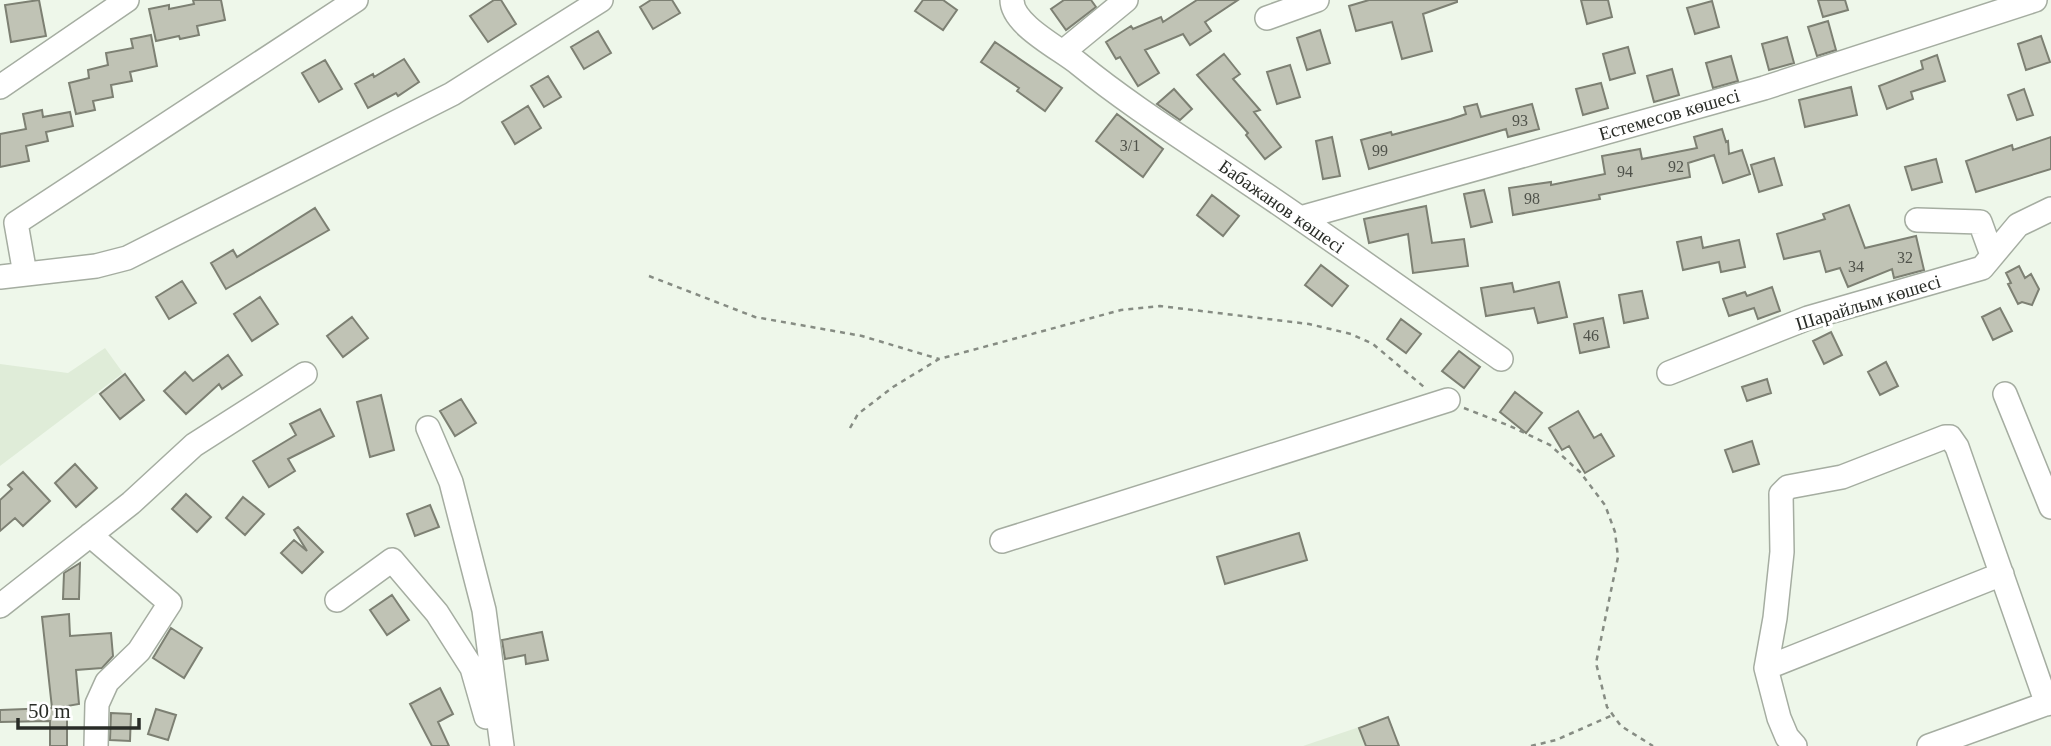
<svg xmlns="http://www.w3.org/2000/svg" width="2051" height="746" font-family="Georgia,serif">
<rect width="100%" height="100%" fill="#eef7ea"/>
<!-- built -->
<path fill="#dfecd8" d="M 105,348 L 123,373 L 0,466 L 0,364 L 68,373 Z
M 1386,718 L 1395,746 L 1303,746 Z"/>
<!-- building -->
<path fill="#c0c3b5" stroke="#7d8073" stroke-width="2" d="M 39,0 L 46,36 L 11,42 L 5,5 Z
M 193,0 L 221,0 L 225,20 L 197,26 L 199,35 L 180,39 L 179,36 L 156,41 L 149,9 L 169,5 L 169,9 L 194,4 Z
M 494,0 L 501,0 L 516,24 L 488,42 L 470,16 Z
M 651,0 L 672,0 L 680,13 L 653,29 L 640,7 Z
M 923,0 L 943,0 L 957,10 L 943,30 L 915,11 Z
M 1064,0 L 1091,0 L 1096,7 L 1066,30 L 1051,9 Z
M 1197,0 L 1238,0 L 1205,22 L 1211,31 L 1190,45 L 1183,34 L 1145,50 L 1159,73 L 1138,86 L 1120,57 L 1116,59 L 1106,42 L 1131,26 L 1133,29 L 1161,17 L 1163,22 Z
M 1369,0 L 1457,0 L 1457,2 L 1423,14 L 1432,51 L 1402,59 L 1392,22 L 1356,31 L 1349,6 Z
M 1581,0 L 1608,0 L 1612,17 L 1587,24 Z
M 1818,0 L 1845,0 L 1848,10 L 1823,17 Z
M 1712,1 L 1719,27 L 1695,34 L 1687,8 Z
M 1828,21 L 1836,50 L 1817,56 L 1808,27 Z
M 1320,30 L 1330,63 L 1307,70 L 1297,38 Z
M 598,31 L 611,53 L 584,69 L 571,47 Z
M 151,35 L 157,66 L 130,72 L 132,81 L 111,85 L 113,97 L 93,101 L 95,110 L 76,114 L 69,83 L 89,78 L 88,70 L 108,65 L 106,53 L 133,48 L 131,39 Z
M 2041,36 L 2050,62 L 2026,70 L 2018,44 Z
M 1787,37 L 1794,63 L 1769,70 L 1762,44 Z
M 995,42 L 1062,88 L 1045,111 L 1017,91 L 1019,88 L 981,62 Z
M 1628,47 L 1635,73 L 1610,80 L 1603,54 Z
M 1224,54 L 1240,74 L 1233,79 L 1260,110 L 1254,112 L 1281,147 L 1265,159 L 1246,135 L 1248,133 L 1197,75 Z
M 1937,55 L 1945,81 L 1911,92 L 1913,99 L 1887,109 L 1879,86 L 1923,69 L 1921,61 Z
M 1731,56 L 1738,81 L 1713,88 L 1706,63 Z
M 404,59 L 419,82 L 398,96 L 396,93 L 368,108 L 355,84 L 373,74 L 374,77 Z
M 325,60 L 342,89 L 319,102 L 302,73 Z
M 1290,65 L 1300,97 L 1277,104 L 1267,72 Z
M 1672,69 L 1679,95 L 1654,102 L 1647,76 Z
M 548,76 L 561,97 L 544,107 L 531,86 Z
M 1601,83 L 1608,108 L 1583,115 L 1576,89 Z
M 1851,87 L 1857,115 L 1805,127 L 1799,100 Z
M 1174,89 L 1192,109 L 1180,120 L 1157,104 Z
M 2024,89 L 2033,115 L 2017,120 L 2008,95 Z
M 1477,104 L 1481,117 L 1532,104 L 1539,129 L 1508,137 L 1506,129 L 1369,169 L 1361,140 L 1391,132 L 1392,135 L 1451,119 L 1466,114 L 1464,107 Z
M 528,106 L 541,128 L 515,144 L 502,122 Z
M 42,110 L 43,117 L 70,112 L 73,126 L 46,132 L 48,141 L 26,146 L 29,161 L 0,167 L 0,134 L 26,129 L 23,114 Z
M 1117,114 L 1163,149 L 1143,177 L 1096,141 Z
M 1722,129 L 1726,142 L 1728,141 L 1729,154 L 1742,150 L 1750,174 L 1723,183 L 1714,155 L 1688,163 L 1690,177 L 1599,195 L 1600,199 L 1513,215 L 1509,188 L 1551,182 L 1551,185 L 1605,174 L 1602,156 L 1640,149 L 1642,159 L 1697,148 L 1694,137 Z
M 1332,137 L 1340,176 L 1323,179 L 1316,141 Z
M 2051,137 L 2051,169 L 1976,192 L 1966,161 L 2012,145 L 2013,150 Z
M 1774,158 L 1782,185 L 1759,192 L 1751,165 Z
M 1936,159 L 1942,182 L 1912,190 L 1905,167 Z
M 1484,190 L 1492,222 L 1471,227 L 1464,194 Z
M 1212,195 L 1239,216 L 1223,236 L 1197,215 Z
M 1849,205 L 1865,248 L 1916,236 L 1924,270 L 1894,278 L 1892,269 L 1848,287 L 1840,268 L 1826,272 L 1820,251 L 1784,259 L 1777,234 L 1825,219 L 1823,214 Z
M 1426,206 L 1432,243 L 1464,239 L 1468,266 L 1413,273 L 1408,234 L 1369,243 L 1364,219 Z
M 315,208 L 329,230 L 226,289 L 211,263 L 233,250 L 237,257 Z
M 1701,237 L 1703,248 L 1739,240 L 1745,267 L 1721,272 L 1719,262 L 1683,270 L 1677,242 Z
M 1321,265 L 1348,286 L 1332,306 L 1305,285 Z
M 2019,266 L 2025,278 L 2031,274 L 2039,289 L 2032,305 L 2022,302 L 2018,304 L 2008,284 L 2011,283 L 2006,273 Z
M 182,281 L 196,303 L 169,319 L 156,297 Z
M 1559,282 L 1567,317 L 1538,323 L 1534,308 L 1486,316 L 1481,288 L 1512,283 L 1514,292 Z
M 1772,287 L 1780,311 L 1758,319 L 1754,308 L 1729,316 L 1723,299 L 1745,292 L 1747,296 Z
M 1642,291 L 1648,318 L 1624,323 L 1619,295 Z
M 260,297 L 278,324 L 252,341 L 234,314 Z
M 2000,308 L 2012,331 L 1993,340 L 1982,317 Z
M 352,317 L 368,338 L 343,357 L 327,336 Z
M 1603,318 L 1609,347 L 1580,353 L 1574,324 Z
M 1401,319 L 1421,334 L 1406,353 L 1387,339 Z
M 1831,332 L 1842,355 L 1824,364 L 1813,341 Z
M 1459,351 L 1480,367 L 1464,388 L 1442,371 Z
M 228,355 L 242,375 L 222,389 L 219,384 L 186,414 L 164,391 L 185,372 L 193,381 Z
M 1886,362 L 1898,386 L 1880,395 L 1868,372 Z
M 125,374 L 144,400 L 120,419 L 100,394 Z
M 1767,379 L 1771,393 L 1747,401 L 1742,387 Z
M 1515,392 L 1542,413 L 1526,433 L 1500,412 Z
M 381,395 L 394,450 L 370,457 L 357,402 Z
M 461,399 L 476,423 L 455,436 L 440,411 Z
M 320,409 L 334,436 L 288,459 L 295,471 L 269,487 L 253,461 L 296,435 L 290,424 Z
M 1578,411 L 1594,438 L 1601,434 L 1614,456 L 1585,473 L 1569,446 L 1562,450 L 1549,428 Z
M 1752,441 L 1759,464 L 1733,472 L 1725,450 Z
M 75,464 L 97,488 L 76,507 L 55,483 Z
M 23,472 L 50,501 L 23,526 L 15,518 L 0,531 L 0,500 L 12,489 L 8,485 Z
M 186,494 L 211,517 L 197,532 L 172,509 Z
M 243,497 L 264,514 L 245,535 L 226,518 Z
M 430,505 L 439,527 L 415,536 L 407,514 Z
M 298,527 L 323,552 L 302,573 L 281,553 L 294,540 L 307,551 L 294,530 Z
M 1299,533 L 1307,560 L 1225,584 L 1217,557 Z
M 80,563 L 79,599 L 63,599 L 64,573 Z
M 392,595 L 409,620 L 387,635 L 370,610 Z
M 69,614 L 70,636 L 111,633 L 113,656 L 102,668 L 76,670 L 79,704 L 67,706 L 67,746 L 50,746 L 50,721 L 0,722 L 0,710 L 52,708 L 42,617 Z
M 171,628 L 202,648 L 184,678 L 153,658 Z
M 542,632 L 548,660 L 526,664 L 525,655 L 505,659 L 502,640 Z
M 440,688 L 453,714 L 438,722 L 449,746 L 432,746 L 410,704 Z
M 156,709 L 176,715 L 168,740 L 148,734 Z
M 111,713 L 131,714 L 130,741 L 110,740 Z
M 1388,717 L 1399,746 L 1366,746 L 1359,728 Z"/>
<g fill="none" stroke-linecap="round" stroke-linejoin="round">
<!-- minor casing -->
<g stroke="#a5ada1" stroke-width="26">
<path id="minor" d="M 1012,0 C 1012,25 1061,49 1079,64 C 1133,108 1195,146 1253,186 C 1336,242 1418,301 1501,359
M 1267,18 L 1317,0
M 1064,51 L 1126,0
M 0,87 L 127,0
M 1300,218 L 1764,88 L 2035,0
M 1917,220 L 1980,222 L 1992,255
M 25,274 L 16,223 L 356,0
M 0,277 L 96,266 L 127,258 L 452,94 L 601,0
M 1669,373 L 1808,318 L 1982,268 L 2018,225 L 2051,209
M 2005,394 L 2051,507
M 428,428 L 451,482 L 484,610 L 502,746
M 90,535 L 170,603 L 139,651 L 107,682 L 97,704 L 96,746
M 1002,541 L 1448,400
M 337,600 L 392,560 L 437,613 L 472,668 L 486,717
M 0,606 L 131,503 L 194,445 L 305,374
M 1766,668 L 2002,574
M 1795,746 L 1787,737 L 1779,718 L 1766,668 L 1775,618 L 1782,552 L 1781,494 L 1788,487 L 1842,477 L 1945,437 L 1950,437 L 1957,447 L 2047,704
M 1929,746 L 2051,702"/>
</g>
<!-- path -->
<path stroke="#868c83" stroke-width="2.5" stroke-dasharray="5 5" stroke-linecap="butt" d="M 649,276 L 755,317 L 862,336 L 939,359
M 1464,408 L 1510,426 L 1550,445 L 1580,472 L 1605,505 L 1615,532 L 1618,557 L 1596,663 L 1607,707 L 1621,726 L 1653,746
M 850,428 L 858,414 L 893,387 L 939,359 L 1121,310 L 1160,306 L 1309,324 L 1351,334 L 1373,344 L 1424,387
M 1531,746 L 1556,740 L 1613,715"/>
<!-- minor -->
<use href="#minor" stroke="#fff" stroke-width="23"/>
</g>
<g text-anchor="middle" stroke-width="6" stroke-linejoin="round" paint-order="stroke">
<!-- number labels -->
<g font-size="16" fill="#4f524a">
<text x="1520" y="126">93</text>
<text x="1130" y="151">3/1</text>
<text x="1380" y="156">99</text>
<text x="1676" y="172">92</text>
<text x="1625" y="177">94</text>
<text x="1532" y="204">98</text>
<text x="1905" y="263">32</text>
<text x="1856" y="272">34</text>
<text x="1591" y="341">46</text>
</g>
<!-- street labels -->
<g font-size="19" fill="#292c27" stroke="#fff">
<text transform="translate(1669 114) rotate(-16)" y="7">Естемесов көшесі</text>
<text transform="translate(1282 206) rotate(35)" y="7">Бабажанов көшесі</text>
<text transform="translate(1868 302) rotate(-17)" y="7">Шарайлым көшесі</text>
</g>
</g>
<!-- scale -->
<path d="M18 718v10h121v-10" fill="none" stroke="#292c27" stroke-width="3.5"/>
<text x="28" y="718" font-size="21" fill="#292c27" stroke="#ffffff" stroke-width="5" paint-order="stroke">50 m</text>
</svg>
